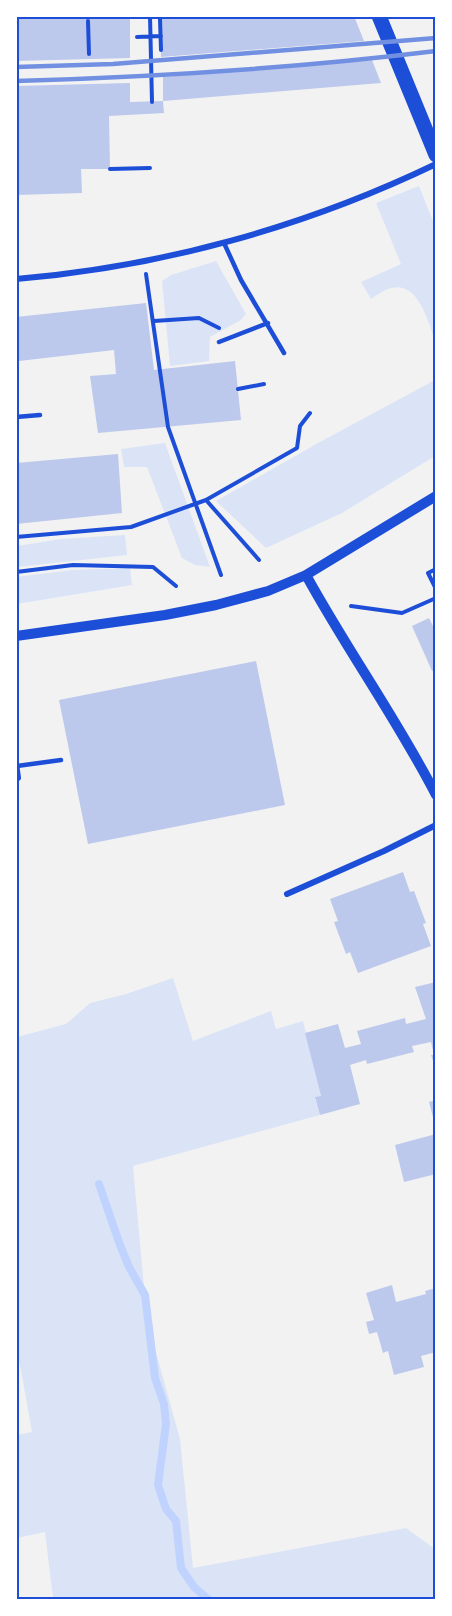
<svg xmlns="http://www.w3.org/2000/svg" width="452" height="1616" font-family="'Roboto Condensed',sans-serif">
<rect width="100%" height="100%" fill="#f2f2f2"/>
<!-- green -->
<path fill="#dbe4f7" d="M 419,186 L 435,226 L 435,341 C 429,323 418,281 392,288 C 385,289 377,295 371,299 L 361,282 L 401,264 L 376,203 Z
M 216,261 L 246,314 L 241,320 L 210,337 L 209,361 L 170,366 L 162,281 L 171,275 Z
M 435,380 L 435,456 L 342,513 L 266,548 L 216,501 L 318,443 Z
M 165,443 L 210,567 L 195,565 L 182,558 L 147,467 L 124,467 L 121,449 Z
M 125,535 L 127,555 L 17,567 L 17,546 L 61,539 Z
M 130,568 L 132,585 L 17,604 L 16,577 L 72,570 Z
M 173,978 L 193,1041 L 271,1011 L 276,1029 L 303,1021 L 321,1096 L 315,1098 L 320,1115 L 133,1166 L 147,1320 L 180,1439 L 193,1568 L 406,1528 L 435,1549 L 435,1599 L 53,1599 L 45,1532 L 17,1538 L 16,1435 L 32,1432 L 16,1343 L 17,1037 L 66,1024 L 90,1003 L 126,994 Z"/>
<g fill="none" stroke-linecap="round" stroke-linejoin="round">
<!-- stream -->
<path stroke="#bfd3fe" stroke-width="8" d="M 99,1184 L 120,1245 L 129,1267 L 145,1295 L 155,1378 L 164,1404 L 166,1424 L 158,1485 L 166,1509 L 176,1521 L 181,1568 L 194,1587 L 209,1600"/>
</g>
<!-- building -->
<path fill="#bdc9ec" d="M 105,16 L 130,16 L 130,58 L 16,61 L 16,19 Z
M 354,16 L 364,41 L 161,57 L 160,17 Z
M 372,60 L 381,83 L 163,101 L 163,77 Z
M 130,83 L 130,102 L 163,101 L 164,113 L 109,116 L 110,169 L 81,169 L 82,193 L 16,195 L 16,86 Z
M 146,303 L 154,370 L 235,361 L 241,420 L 98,433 L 90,376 L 116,374 L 114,350 L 19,361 L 16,317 Z
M 118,454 L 122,513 L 16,524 L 16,463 Z
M 429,618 L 436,632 L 436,669 L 432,671 L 412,626 Z
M 256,661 L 285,805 L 88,844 L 59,700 Z
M 403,872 L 410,892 L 414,891 L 426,923 L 423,924 L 431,946 L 358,973 L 350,952 L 346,954 L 334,922 L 338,921 L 330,899 Z
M 436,982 L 436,1070 L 431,1055 L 434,1055 L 431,1042 L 412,1046 L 414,1052 L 367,1064 L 366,1060 L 350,1065 L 360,1104 L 320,1115 L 315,1097 L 321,1096 L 305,1033 L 338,1024 L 345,1048 L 361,1044 L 357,1031 L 405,1018 L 406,1024 L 426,1019 L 415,987 Z
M 436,1100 L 436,1125 L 435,1125 L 429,1102 Z
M 436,1134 L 436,1174 L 404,1182 L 395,1145 Z
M 392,1285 L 396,1302 L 426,1294 L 425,1291 L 436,1288 L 436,1352 L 421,1356 L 424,1367 L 394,1375 L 388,1351 L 383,1353 L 377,1332 L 369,1334 L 366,1322 L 374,1320 L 366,1293 Z"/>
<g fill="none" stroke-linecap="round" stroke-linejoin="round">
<!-- path -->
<path stroke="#1d4ed8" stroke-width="4" d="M 150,16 L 152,102
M 160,19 L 161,50
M 88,21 L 89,54
M 137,37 L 161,36
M 110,169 L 150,168
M 146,274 L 168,427 L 221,575
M 154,321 L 199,318 L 219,328
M 238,389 L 264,384
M 206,500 L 297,448 L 300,426 L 310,413
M 16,537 L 131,527 L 206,500 L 259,560
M 436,569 L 428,573 L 436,589
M 16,572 L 73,565 L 153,567 L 176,586
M 351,606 L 402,613 L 436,598"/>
<!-- service -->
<path stroke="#1d4ed8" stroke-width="4.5" d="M 224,243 L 241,280 L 284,353
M 219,342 L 268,323
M 16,417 L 40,415
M 17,766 L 61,760"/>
<!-- minor -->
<path stroke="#1d4ed8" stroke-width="6" d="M 16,279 C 161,267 305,227 436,164
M 16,763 L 18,778 L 16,778
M 287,894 L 384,851 L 436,825"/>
<!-- tertiary -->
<path stroke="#1d4ed8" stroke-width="10" d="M 306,575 C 347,650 397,719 436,795
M 16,636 L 165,615 L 216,605 L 268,591 L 306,575 L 436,496"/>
<!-- primary -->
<path stroke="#1d4ed8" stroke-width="15" d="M 379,16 L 436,155"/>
<!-- rail -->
<path stroke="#7290e2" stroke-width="4.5" d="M 16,17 L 28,16
M 16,67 L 113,64 L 436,38
M 16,81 C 156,77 297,68 436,51"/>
</g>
<!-- border -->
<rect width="452" height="1616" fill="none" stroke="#ffffff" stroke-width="36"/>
<rect x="18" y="18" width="416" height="1580" fill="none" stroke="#1d4ed8" stroke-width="2"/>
</svg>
